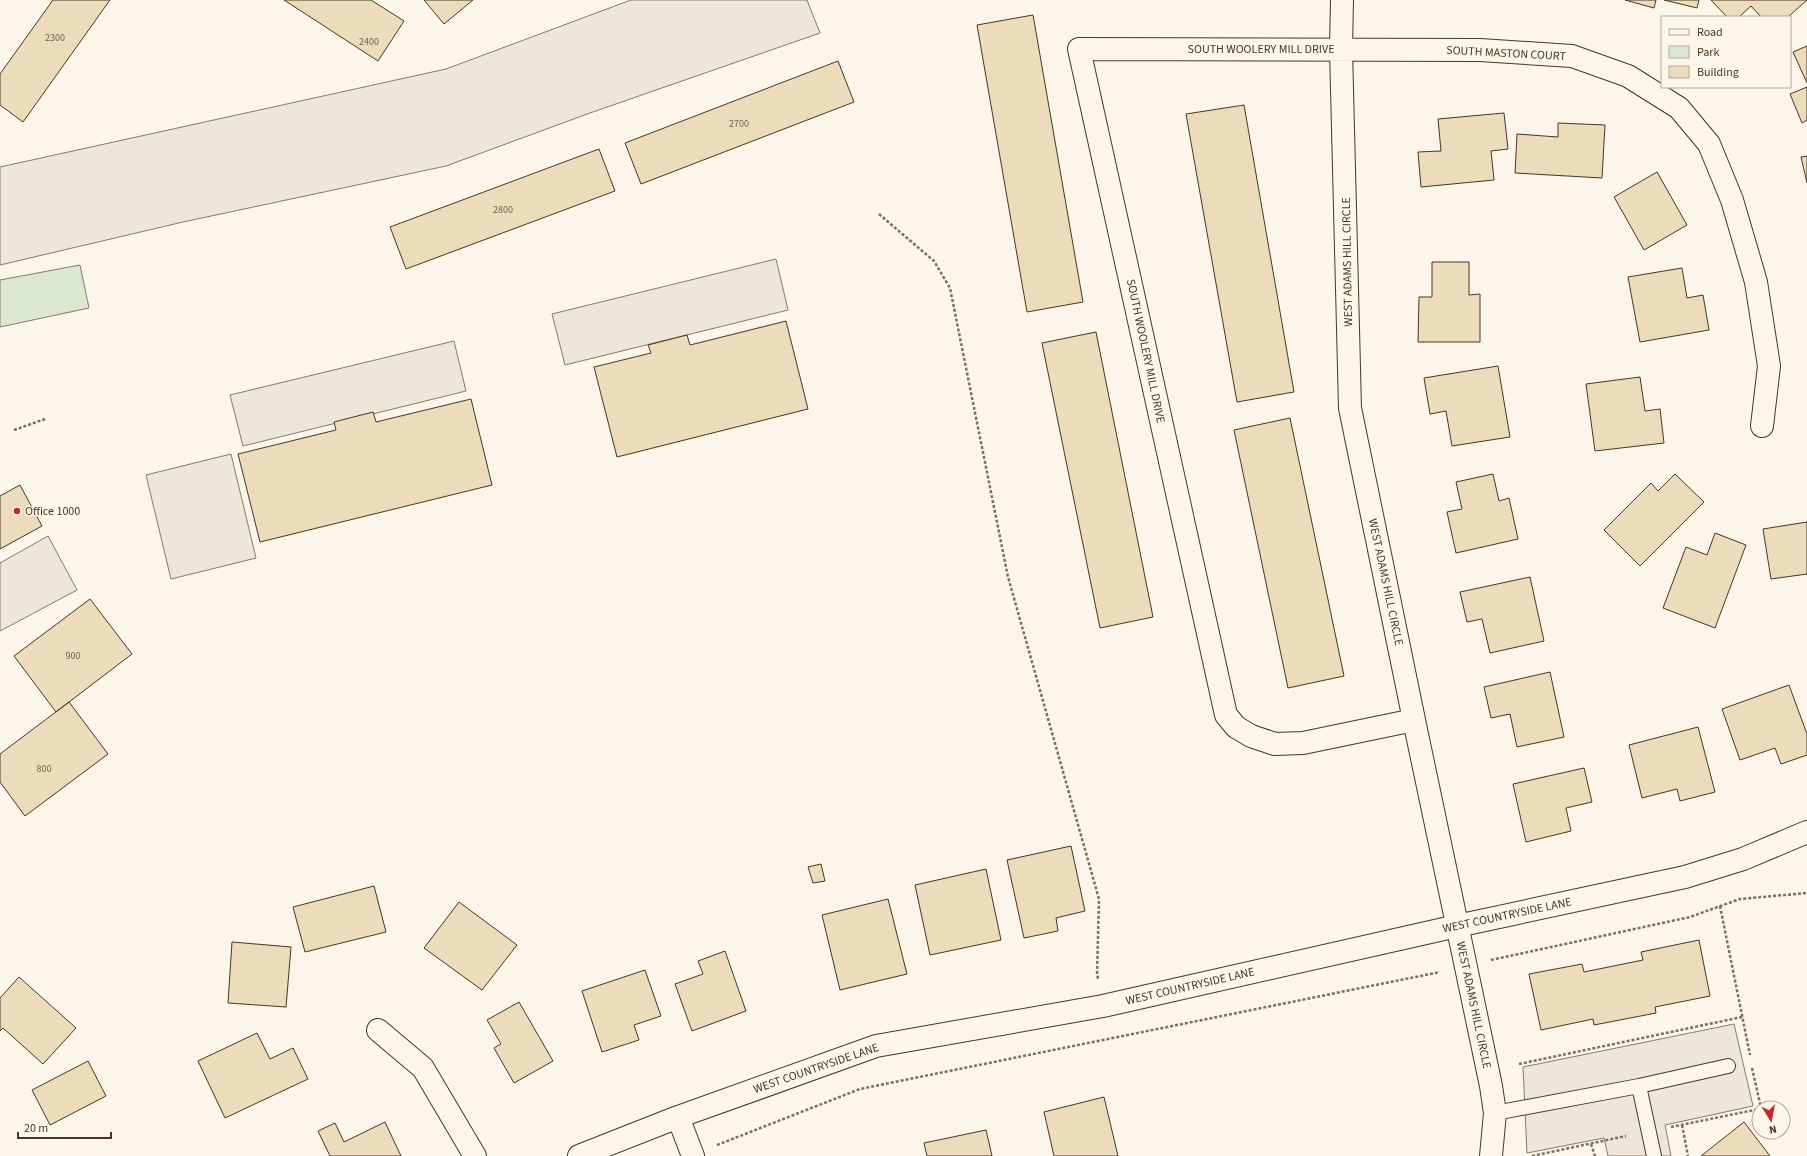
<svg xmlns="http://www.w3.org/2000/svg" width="1807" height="1156" font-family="'Source Sans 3',sans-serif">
<rect width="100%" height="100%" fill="#fbf6e9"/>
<!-- green -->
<path fill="#dce7d0" stroke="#887966" d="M 80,265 L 89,308 L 0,327 L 0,280 Z"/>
<!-- parking -->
<path fill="#ede7d9" stroke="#887966" d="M 631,0 L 807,0 L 820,33 L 590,113 L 446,166 L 183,222 L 0,265 L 0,167 L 446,69 Z
M 776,259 L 788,310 L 565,365 L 552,314 Z
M 454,341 L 466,391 L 243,446 L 230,395 Z
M 231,454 L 256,558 L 171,579 L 146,475 Z
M 48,536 L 77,590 L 0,631 L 0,563 Z
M 1734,1024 L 1753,1106 L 1665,1125 L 1671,1156 L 1608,1156 L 1604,1138 L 1527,1153 L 1523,1067 Z"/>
<!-- building -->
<path fill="#ecdcbc" stroke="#4a3520" d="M 53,0 L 110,0 L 23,122 L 0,105 L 0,74 Z
M 284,0 L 371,0 L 404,21 L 378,61 Z
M 424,0 L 473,0 L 444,24 Z
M 1625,0 L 1656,0 L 1654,8 Z
M 1664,0 L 1699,0 L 1697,8 Z
M 1711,0 L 1807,0 L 1788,17 L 1761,17 L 1751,6 L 1739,17 L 1727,17 Z
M 1033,15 L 1083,302 L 1027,312 L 977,25 Z
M 1807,46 L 1807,83 L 1793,52 Z
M 838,61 L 854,102 L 641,184 L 625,143 Z
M 1807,87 L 1807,120 L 1802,123 L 1790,94 Z
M 1244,105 L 1294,392 L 1237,402 L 1186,114 Z
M 1504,113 L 1508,149 L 1491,151 L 1494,180 L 1421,187 L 1418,152 L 1441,151 L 1438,119 Z
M 1558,123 L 1605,125 L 1602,178 L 1515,173 L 1517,134 L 1558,137 Z
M 599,149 L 615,191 L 406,269 L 390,227 Z
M 1807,156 L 1807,183 L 1801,157 Z
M 1657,172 L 1687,225 L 1644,250 L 1614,197 Z
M 1432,262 L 1469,262 L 1469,295 L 1480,294 L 1480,342 L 1418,342 L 1419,297 L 1432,297 Z
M 1682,268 L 1687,298 L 1703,295 L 1709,330 L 1640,342 L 1628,277 Z
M 786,321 L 808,409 L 617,457 L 594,367 L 651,353 L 648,345 L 687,335 L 690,345 Z
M 1096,332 L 1153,617 L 1100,628 L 1042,343 Z
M 1498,366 L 1510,437 L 1452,446 L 1446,411 L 1430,414 L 1424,378 Z
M 1640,377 L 1645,411 L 1660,409 L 1664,443 L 1595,451 L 1586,384 Z
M 471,399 L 492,485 L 260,542 L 238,454 L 336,430 L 334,422 L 373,412 L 376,422 Z
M 1290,418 L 1344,676 L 1288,688 L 1234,430 Z
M 1493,474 L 1499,501 L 1509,498 L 1518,539 L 1456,553 L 1447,512 L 1462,509 L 1456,482 Z
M 1675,474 L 1704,502 L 1640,566 L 1604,530 L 1651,483 L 1658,491 Z
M 20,485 L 42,526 L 0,549 L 0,496 Z
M 1807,522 L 1807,574 L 1771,579 L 1763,529 Z
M 1715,533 L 1746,545 L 1715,628 L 1663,608 L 1686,547 L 1707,555 Z
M 1530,577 L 1544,641 L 1490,653 L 1482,619 L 1467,622 L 1460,592 Z
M 90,599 L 132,654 L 56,712 L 14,656 Z
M 1550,672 L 1564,737 L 1517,747 L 1510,714 L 1491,718 L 1484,687 Z
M 1789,685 L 1807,734 L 1807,755 L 1781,764 L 1775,748 L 1740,760 L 1722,709 Z
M 69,702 L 108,754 L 25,816 L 0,782 L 0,754 Z
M 1698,727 L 1715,792 L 1680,801 L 1677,789 L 1642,798 L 1629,745 Z
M 1584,768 L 1592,802 L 1566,808 L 1571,831 L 1526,842 L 1513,784 Z
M 1071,846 L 1085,911 L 1056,918 L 1058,931 L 1024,938 L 1007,860 Z
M 821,864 L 825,881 L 813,883 L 808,867 Z
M 986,869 L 1001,940 L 930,955 L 915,885 Z
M 374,886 L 386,932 L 305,952 L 293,907 Z
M 888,899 L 907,974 L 840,990 L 822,915 Z
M 459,902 L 517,945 L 482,990 L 424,948 Z
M 1699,940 L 1710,996 L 1655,1007 L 1656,1013 L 1594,1025 L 1593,1019 L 1541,1030 L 1529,974 L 1582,964 L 1584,972 L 1643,960 L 1641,952 Z
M 232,942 L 291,947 L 286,1007 L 228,1003 Z
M 725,951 L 746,1011 L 692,1031 L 675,984 L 703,974 L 698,961 Z
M 645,970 L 661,1016 L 634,1025 L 639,1040 L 602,1052 L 582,991 Z
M 19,977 L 76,1028 L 43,1064 L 3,1028 L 0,1031 L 0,998 Z
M 519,1002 L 553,1061 L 514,1083 L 494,1048 L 501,1044 L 487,1020 Z
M 257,1033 L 270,1059 L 293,1048 L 308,1079 L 225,1118 L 198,1061 Z
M 88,1061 L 106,1096 L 50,1125 L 32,1090 Z
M 1104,1097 L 1118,1156 L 1054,1156 L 1044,1112 Z
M 385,1122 L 401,1156 L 330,1156 L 318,1131 L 335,1123 L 344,1142 Z
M 1744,1122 L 1770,1156 L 1701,1156 Z
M 986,1130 L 992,1156 L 927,1156 L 924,1143 Z"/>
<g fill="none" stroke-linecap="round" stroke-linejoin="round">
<!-- service casing -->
<g stroke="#4a3520" stroke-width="16">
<path id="service" d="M 1639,1086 L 1728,1066
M 1495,1113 L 1639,1086 L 1654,1156"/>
</g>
<!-- minor casing -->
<g stroke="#4a3520" stroke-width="24">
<path id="minor" d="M 1342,0 L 1341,49 L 1350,408 L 1414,720 L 1491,1086 L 1495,1113 L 1491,1156
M 1414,720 L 1303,743 L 1275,744 L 1251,736 L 1236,727 L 1226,715 L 1079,49 L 1480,50 L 1572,56 L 1628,76 L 1679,108 L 1709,144 L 1732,200 L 1756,282 L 1769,366 L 1762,426
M 378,1030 L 423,1068 L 475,1156
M 678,1117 L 693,1156
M 579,1156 L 678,1117 L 876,1046 L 1103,1006 L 1457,926 L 1685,877 L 1743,859 L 1807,832"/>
</g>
<!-- path -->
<path stroke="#7f6f5c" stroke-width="2.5" stroke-dasharray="3 2" stroke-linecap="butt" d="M 879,214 L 934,261 L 950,288 L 1008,577 L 1099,899 L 1097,973 L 1098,979
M 14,430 L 45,419
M 1720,906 L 1750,1055
M 1491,960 L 1690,917 L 1740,899 L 1807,893
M 1519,1064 L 1742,1017
M 1752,1068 L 1761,1108
M 1682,1125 L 1688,1156
M 1671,1127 L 1759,1109
M 1591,1144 L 1595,1156
M 717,1145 L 860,1089 L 1440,972
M 1532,1156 L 1626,1136"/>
<!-- service -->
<use href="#service" stroke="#fbf6e9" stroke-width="14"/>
<!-- minor -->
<use href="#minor" stroke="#fbf6e9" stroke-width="22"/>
</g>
<!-- markers -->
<circle fill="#c62828" stroke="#fbf6e9" stroke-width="1.5" cx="17" cy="511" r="4"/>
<g text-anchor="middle" stroke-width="3" stroke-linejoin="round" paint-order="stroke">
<!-- number labels -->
<g font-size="10" fill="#725f47">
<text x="55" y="41">2300</text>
<text x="369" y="45">2400</text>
<text x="739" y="127">2700</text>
<text x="503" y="213">2800</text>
<text x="73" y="659">900</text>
<text x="44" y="772">800</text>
</g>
<!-- street labels -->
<g font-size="12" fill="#4a3520" stroke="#fbf6e9">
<text x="1261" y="53">SOUTH WOOLERY MILL DRIVE</text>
<text transform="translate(1506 53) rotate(3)" y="4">SOUTH MASTON COURT</text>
<text transform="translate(1347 262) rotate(-91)" y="4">WEST ADAMS HILL CIRCLE</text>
<text transform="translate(1146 351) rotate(78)" y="4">SOUTH WOOLERY MILL DRIVE</text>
<text transform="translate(1386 582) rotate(78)" y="4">WEST ADAMS HILL CIRCLE</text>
<text transform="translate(1507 915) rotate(-12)" y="4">WEST COUNTRYSIDE LANE</text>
<text transform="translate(1190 986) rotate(-13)" y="4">WEST COUNTRYSIDE LANE</text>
<text transform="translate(1474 1005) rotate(78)" y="4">WEST ADAMS HILL CIRCLE</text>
<text transform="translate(816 1068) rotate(-19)" y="4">WEST COUNTRYSIDE LANE</text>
</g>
<!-- poi labels -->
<g font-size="12" fill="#4a3520" stroke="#fbf6e9" text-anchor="start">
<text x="25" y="515">Office 1000</text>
</g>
</g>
<!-- legend -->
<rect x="1661" y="16" width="130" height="72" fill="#fbf6e9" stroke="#b4a999"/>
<rect x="1669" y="29" width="20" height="6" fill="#fbf6e9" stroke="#b4a999"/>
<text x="1697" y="36" font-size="12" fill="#4a3520">Road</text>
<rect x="1669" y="46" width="20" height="12" fill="#dce7d0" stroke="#b4a999"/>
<text x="1697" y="56" font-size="12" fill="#4a3520">Park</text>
<rect x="1669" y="66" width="20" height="12" fill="#ecdcbc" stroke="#b4a999"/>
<text x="1697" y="76" font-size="12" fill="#4a3520">Building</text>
<!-- north arrow -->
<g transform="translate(1771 1120) rotate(169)"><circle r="19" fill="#fbf6e9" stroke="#b4a999"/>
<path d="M0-3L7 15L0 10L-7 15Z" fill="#c62828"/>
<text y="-6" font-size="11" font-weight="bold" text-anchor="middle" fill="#4a3520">N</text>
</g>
<!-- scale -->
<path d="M18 1132v6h93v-6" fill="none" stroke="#4a3520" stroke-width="2"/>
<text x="24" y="1132" font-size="12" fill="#4a3520" stroke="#fbf6e9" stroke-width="3" paint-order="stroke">20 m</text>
</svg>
